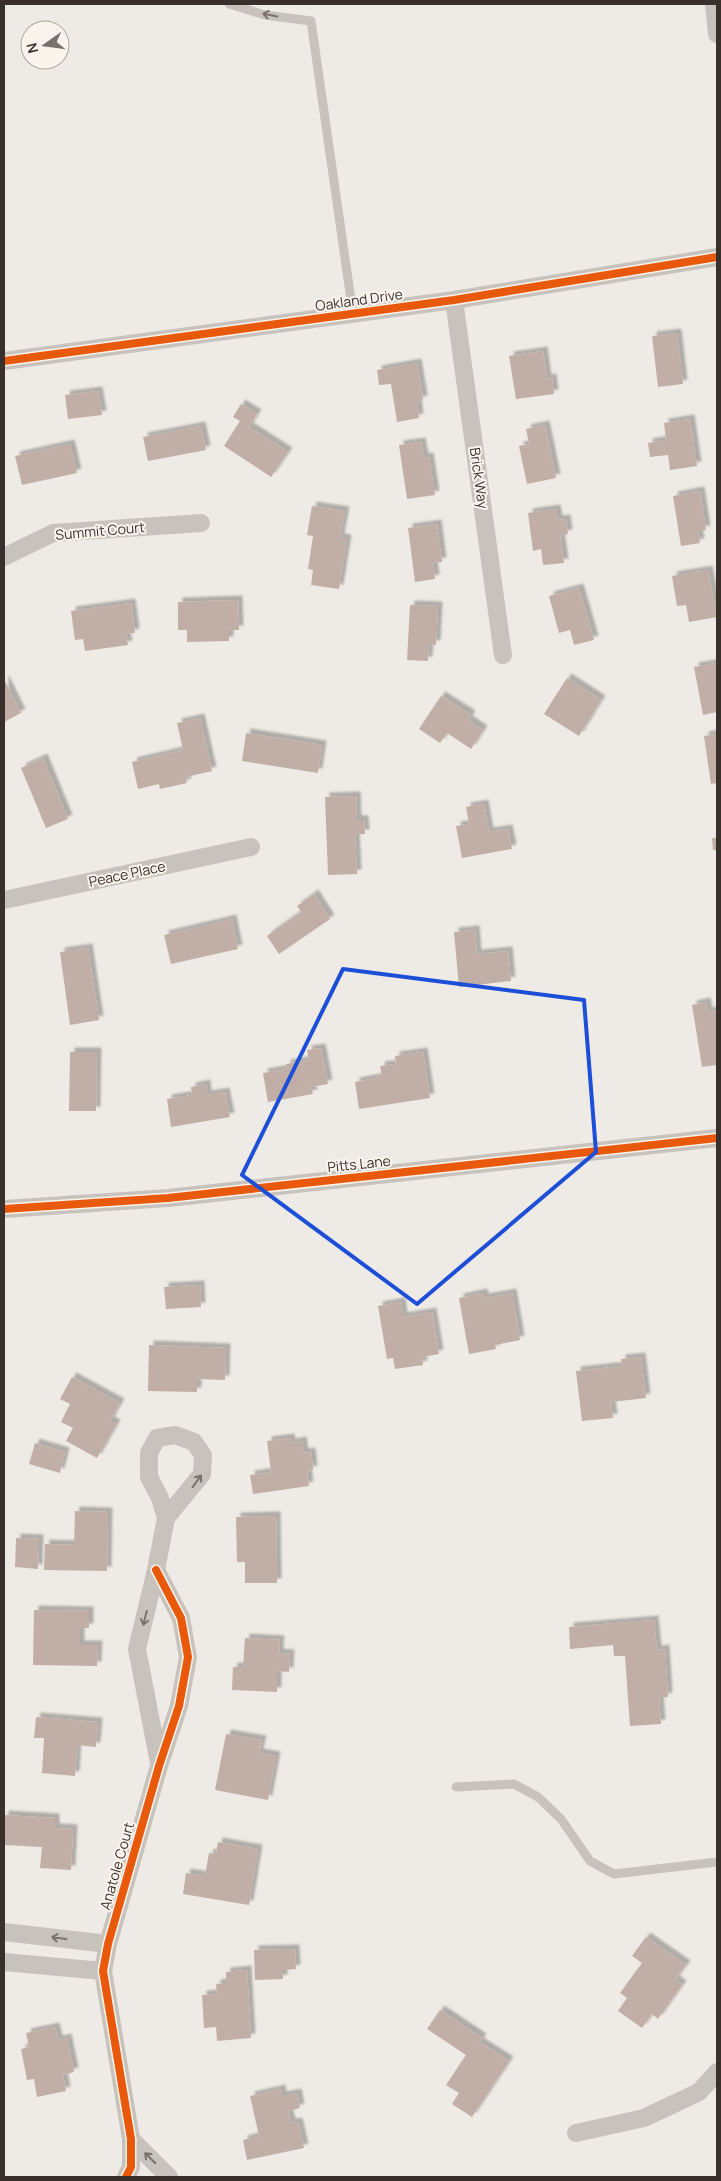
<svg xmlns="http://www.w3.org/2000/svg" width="721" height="2181" font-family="Manrope,sans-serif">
<defs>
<filter id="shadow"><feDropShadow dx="4.5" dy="-4.5" stdDeviation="1" flood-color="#0004"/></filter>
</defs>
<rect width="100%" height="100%" fill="#eeeae5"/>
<!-- building -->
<path fill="#c1afa7" filter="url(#shadow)" d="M 677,333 L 683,384 L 658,387 L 652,336 Z
M 543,351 L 547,379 L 552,378 L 554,394 L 516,399 L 509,356 Z
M 417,363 L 423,400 L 417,401 L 419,418 L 397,422 L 391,384 L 379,385 L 377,370 Z
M 98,391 L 102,415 L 68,419 L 65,395 Z
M 241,404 L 257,414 L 249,427 L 288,452 L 271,477 L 224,446 L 240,421 L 233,417 Z
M 690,419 L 697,466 L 670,470 L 668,455 L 650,457 L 648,443 L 666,440 L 664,423 Z
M 545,425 L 556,478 L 527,484 L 519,446 L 529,444 L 526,429 Z
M 201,426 L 206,450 L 148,461 L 143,437 Z
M 421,442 L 424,458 L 429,457 L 435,495 L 407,499 L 399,445 Z
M 70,444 L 77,473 L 22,485 L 15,456 Z
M 700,491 L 706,530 L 698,531 L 700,543 L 681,546 L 673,496 Z
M 312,506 L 345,511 L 340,538 L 347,539 L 339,589 L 311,585 L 313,570 L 308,569 L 313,536 L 307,535 Z
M 556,509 L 558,520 L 566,519 L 568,534 L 560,535 L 564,563 L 543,565 L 541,549 L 533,551 L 528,513 Z
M 437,524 L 442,562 L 433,563 L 435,579 L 415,582 L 408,528 Z
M 708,570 L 717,617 L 689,622 L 686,605 L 677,606 L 672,576 Z
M 579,588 L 594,640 L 574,645 L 570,630 L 559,633 L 549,596 Z
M 238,600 L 239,630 L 229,630 L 229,641 L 187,642 L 187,630 L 178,630 L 178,602 Z
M 131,603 L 135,633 L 126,634 L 128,645 L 85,651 L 83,639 L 75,640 L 71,611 Z
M 410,605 L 438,606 L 436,645 L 429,644 L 428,661 L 407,660 Z
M 717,663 L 717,712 L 703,715 L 694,667 Z
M 567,678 L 601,700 L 579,736 L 544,714 Z
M 4,679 L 21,713 L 4,722 Z
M 441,696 L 471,715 L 468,720 L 483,730 L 471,749 L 447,733 L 440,743 L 419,729 Z
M 200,718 L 212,771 L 186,777 L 187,783 L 160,789 L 159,784 L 138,789 L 132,762 L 183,750 L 177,723 Z
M 246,733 L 322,745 L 318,773 L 242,761 Z
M 717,734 L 717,783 L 711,784 L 704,736 Z
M 43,758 L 68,819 L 46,828 L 21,768 Z
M 356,796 L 357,820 L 364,820 L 365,834 L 355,834 L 357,874 L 328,875 L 325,797 Z
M 484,804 L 489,832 L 508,829 L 512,849 L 462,858 L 456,826 L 469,824 L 466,807 Z
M 712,838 L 717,838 L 717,850 L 713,850 Z
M 314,894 L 330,919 L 279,954 L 267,936 L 301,912 L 297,906 Z
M 232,919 L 238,949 L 171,964 L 164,935 Z
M 475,930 L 477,954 L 508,951 L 511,981 L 459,987 L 454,932 Z
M 88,948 L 99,1020 L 70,1025 L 60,952 Z
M 706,1002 L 708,1012 L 717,1010 L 717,1065 L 702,1067 L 692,1005 Z
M 321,1048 L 328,1084 L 311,1087 L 313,1094 L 268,1102 L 263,1073 L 287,1069 L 286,1064 L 309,1060 L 307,1050 Z
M 70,1052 L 97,1052 L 96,1111 L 69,1111 Z
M 423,1052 L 430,1098 L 359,1109 L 355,1082 L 382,1077 L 380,1066 L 396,1064 L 395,1056 Z
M 206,1084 L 207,1095 L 225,1092 L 230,1117 L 171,1127 L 167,1099 L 192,1095 L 191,1087 Z
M 200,1285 L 201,1307 L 166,1309 L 164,1287 Z
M 483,1293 L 484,1298 L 512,1293 L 520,1340 L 495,1345 L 496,1349 L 469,1354 L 459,1298 Z
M 401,1302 L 403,1317 L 432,1312 L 439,1354 L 422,1357 L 423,1365 L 395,1369 L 393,1358 L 387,1359 L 378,1306 Z
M 149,1345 L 226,1348 L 225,1380 L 197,1379 L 197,1392 L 148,1391 Z
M 641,1357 L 646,1398 L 611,1402 L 613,1418 L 582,1421 L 576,1371 L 622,1366 L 621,1359 Z
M 72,1377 L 120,1403 L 110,1421 L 116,1424 L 97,1458 L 66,1441 L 73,1428 L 61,1422 L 70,1404 L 60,1399 Z
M 290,1438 L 291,1443 L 302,1441 L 304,1453 L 311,1452 L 313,1470 L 307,1471 L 309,1486 L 253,1494 L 250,1475 L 271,1472 L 267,1441 Z
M 35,1443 L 65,1452 L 60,1473 L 29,1464 Z
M 75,1511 L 108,1512 L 107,1571 L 44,1570 L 45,1544 L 74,1545 Z
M 276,1516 L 277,1583 L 245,1583 L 245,1562 L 237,1562 L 236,1517 Z
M 16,1538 L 39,1539 L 38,1569 L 15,1567 Z
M 34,1610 L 89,1611 L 89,1628 L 80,1628 L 80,1645 L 98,1645 L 97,1666 L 33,1665 Z
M 654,1620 L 657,1650 L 665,1649 L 668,1697 L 659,1698 L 661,1724 L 630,1726 L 625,1656 L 614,1656 L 613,1645 L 570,1649 L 569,1627 Z
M 245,1638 L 280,1640 L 279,1653 L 290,1654 L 289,1672 L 277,1671 L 277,1692 L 232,1690 L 233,1667 L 243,1667 Z
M 36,1717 L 98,1722 L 96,1747 L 77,1745 L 75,1776 L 42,1773 L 44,1738 L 34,1738 Z
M 226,1734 L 262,1740 L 259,1753 L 276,1756 L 268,1800 L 215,1790 Z
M 4,1815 L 55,1818 L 55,1828 L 73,1829 L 71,1870 L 40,1868 L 42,1847 L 4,1845 Z
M 218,1842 L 258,1849 L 249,1905 L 183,1894 L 186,1873 L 205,1876 L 209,1853 L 216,1854 Z
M 646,1937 L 686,1965 L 675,1980 L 682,1985 L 658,2019 L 652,2014 L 642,2028 L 618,2011 L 627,1998 L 620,1993 L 642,1963 L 632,1956 Z
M 295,1949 L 296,1969 L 283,1970 L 283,1979 L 255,1980 L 254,1950 Z
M 247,1970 L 251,2038 L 217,2041 L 216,2027 L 204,2028 L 202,1995 L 217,1994 L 216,1984 L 226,1983 L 226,1972 Z
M 440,2010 L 482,2038 L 479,2042 L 509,2061 L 472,2117 L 452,2104 L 459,2093 L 446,2085 L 466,2055 L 427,2029 Z
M 55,2027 L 58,2040 L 67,2038 L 74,2072 L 63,2075 L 66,2091 L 37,2097 L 34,2079 L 27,2080 L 21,2049 L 29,2047 L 26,2033 Z
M 281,2089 L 282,2096 L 297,2093 L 300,2108 L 288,2111 L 291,2123 L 298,2122 L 304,2148 L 247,2160 L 243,2140 L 259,2136 L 250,2096 Z"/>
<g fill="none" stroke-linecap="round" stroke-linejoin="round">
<!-- service -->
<path stroke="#c8c2bd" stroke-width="9" d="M 229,4 L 265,15 L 311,21 L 353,314
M 456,1787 L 514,1784 L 538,1797 L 561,1819 L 590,1861 L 614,1874 L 717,1862"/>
<!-- minor -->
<path stroke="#c8c2bd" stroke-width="18" d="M 714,4 L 717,34
M 454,300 L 503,655
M 4,361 L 454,300 L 717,257
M 4,557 L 53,533 L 201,523
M 4,900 L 251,847
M 4,1209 L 168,1198 L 717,1138
M 159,1763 L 137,1649 L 156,1570 L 166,1518 L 160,1498 L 149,1477 L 149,1453 L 157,1438 L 175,1435 L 194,1442 L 203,1455 L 202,1474 L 166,1518
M 4,1932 L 108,1944
M 4,1962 L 103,1971
M 576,2133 L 644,2118 L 699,2092 L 717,2072
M 131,2139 L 169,2177
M 126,2177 L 131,2167 L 131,2139 L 103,1971 L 108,1944 L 159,1766 L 179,1706 L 188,1657 L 181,1618 L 156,1570"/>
<!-- cycleway casing -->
<g stroke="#faf4ed" stroke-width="11">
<path id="cycleway" d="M 4,361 L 454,300 L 717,257
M 4,1209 L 168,1198 L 717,1138
M 126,2177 L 131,2167 L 131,2139 L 103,1971 L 108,1944 L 159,1766 L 179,1706 L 188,1657 L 181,1618 L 156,1570"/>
</g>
<!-- cycleway -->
<use href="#cycleway" stroke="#e8590c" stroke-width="8"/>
</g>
<!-- one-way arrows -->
<defs><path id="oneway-shaft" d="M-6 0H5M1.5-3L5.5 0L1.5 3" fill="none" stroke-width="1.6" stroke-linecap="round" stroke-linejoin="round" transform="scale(1.25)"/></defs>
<g stroke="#79726d">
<use href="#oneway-shaft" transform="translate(270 15) rotate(-169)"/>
<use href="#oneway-shaft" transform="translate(197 1481) rotate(-54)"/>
<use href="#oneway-shaft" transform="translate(145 1618) rotate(104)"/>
<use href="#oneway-shaft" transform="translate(59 1938) rotate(-173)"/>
<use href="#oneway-shaft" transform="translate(150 2158) rotate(-135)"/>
</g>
<!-- marked area -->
<path fill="none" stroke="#1d4ed8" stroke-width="4" stroke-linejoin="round" d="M 343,969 L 584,1000 L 596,1152 L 417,1304 L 242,1175 Z"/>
<g text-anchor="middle" stroke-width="4" stroke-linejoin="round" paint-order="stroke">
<!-- street labels -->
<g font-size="14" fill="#39302b" stroke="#faf4ed">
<text transform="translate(359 300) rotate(-8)" y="5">Oakland Drive</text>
<text transform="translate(479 478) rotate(82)" y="5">Brick Way</text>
<text transform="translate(100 531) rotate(-5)" y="5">Summit Court</text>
<text transform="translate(127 874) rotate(-12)" y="5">Peace Place</text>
<text transform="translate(359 1164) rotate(-6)" y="5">Pitts Lane</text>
<text transform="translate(117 1866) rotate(-74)" y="5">Anatole Court</text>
</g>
</g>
<!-- border -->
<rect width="721" height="2181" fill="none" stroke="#39302b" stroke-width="10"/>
<!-- north arrow -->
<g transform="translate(45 45) rotate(256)"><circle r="24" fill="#faf4ed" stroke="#ada69f"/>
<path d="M0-4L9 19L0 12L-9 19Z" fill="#78716c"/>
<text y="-8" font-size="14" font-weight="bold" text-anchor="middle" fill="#39302b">N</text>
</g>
</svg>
